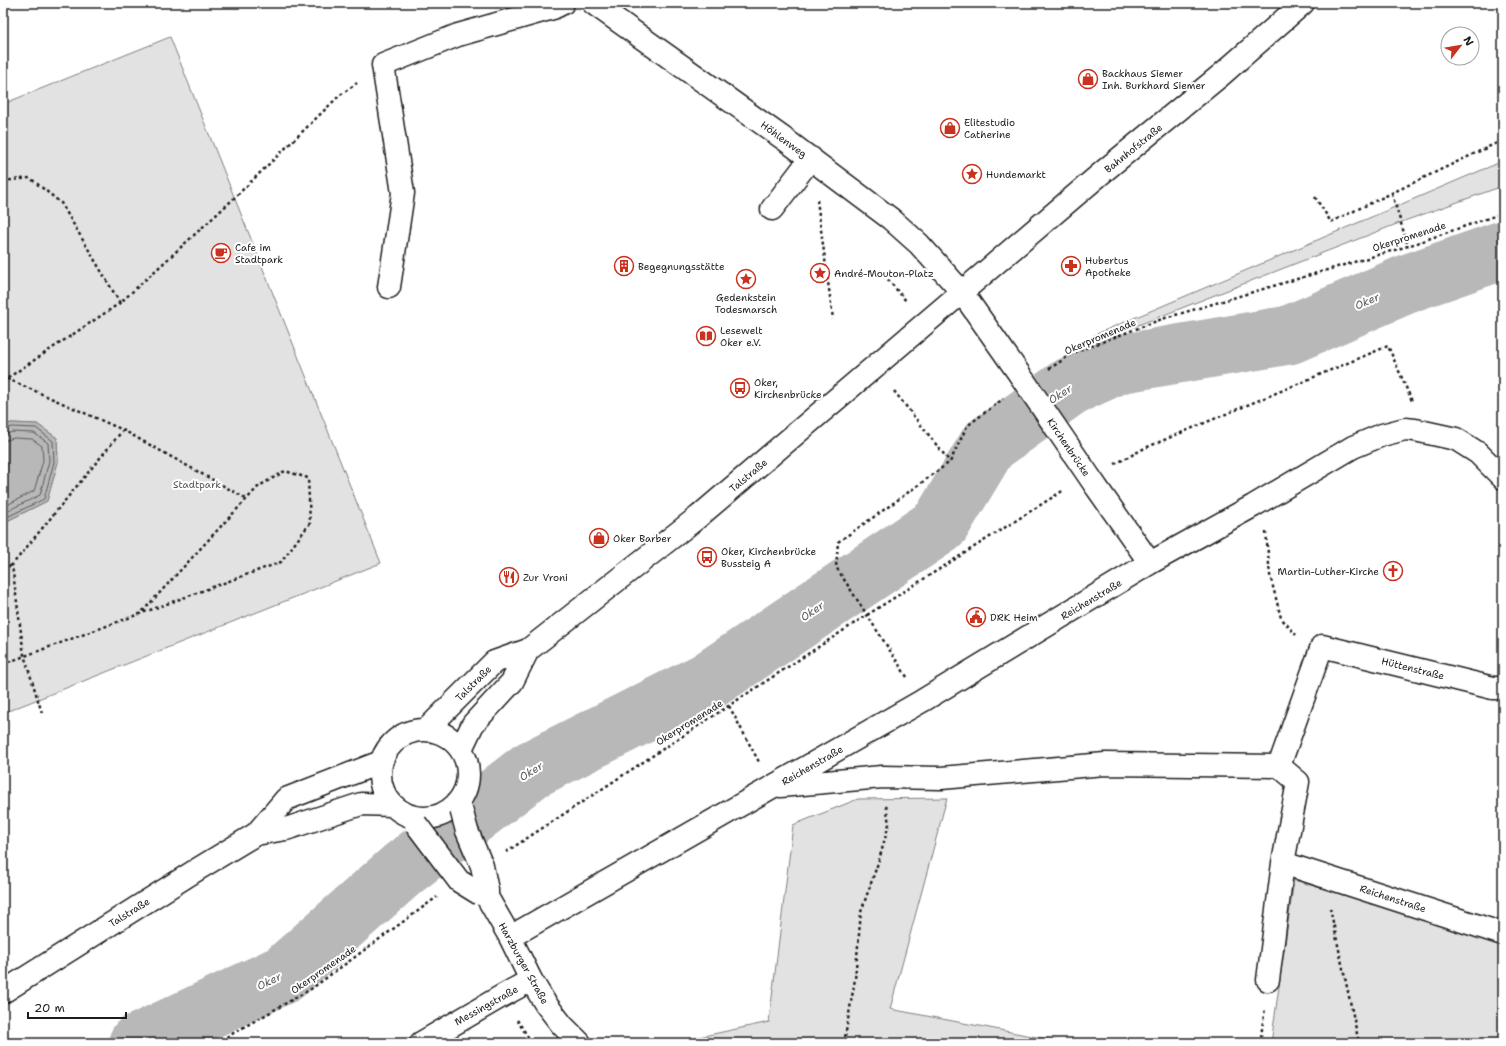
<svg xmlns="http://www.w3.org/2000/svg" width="1506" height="1046" font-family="'Shantell Sans',sans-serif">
<rect width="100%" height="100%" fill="#fff"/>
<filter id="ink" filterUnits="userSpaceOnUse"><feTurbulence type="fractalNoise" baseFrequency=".025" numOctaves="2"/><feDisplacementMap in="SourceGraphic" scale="8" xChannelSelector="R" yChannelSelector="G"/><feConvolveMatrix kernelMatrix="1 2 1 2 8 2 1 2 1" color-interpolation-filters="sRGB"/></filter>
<g filter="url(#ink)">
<!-- green -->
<path fill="#e2e2e2" stroke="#7f7f7f" d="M 170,37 L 381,563 L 3,713 L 3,523 L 47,501 L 58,462 L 57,438 L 37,424 L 11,423 L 3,426 L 3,104 Z
M 1503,161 L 1503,186 L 1407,220 L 1087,345 L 1094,335 Z
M 947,798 L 890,1009 L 1068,1043 L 671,1043 L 769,1022 L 793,825 L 858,799 Z
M 1294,880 L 1503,943 L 1503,1043 L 1271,1043 Z"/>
<!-- water -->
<path fill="#b8b8b8" stroke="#7a7a7a" d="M 11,423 L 37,424 L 57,438 L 58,462 L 47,501 L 3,523 L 3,426 Z"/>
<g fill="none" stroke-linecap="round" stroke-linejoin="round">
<!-- shore -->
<path stroke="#5a5a5a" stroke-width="1" d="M 3,430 L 12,427 L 36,428 L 53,441 L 54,462 L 44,499 L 3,519
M 3,435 L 13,432 L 34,433 L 48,443 L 49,461 L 40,495 L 3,513
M 3,441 L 14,438 L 32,439 L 42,446 L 43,461 L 34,491 L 3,507"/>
<!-- river -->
<path stroke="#b8b8b8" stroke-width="59" d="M 138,1043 L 284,974 L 403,869 L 531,770 L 708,681 L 940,525 L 988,445 L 1069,387 L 1119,364 L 1289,335 L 1409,283 L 1503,250"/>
<!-- minor casing -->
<g stroke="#1c1c1c" stroke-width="25">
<path id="minor" d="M 593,3 L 787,141 L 891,219 L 919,244 L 961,291 L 1020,375
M 772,209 L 811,158
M 389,287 L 403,193 L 383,65 L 458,35 L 553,8 L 563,3
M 1095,485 L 1150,563
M 1279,766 L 1322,646 L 1493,688 L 1503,688
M 780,786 L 882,777 L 941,778 L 1105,764 L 1279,766 L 1298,782 L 1283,863 L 1268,980
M 1283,863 L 1503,934
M 510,937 L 922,701 L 1150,563 L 1253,506 L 1353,447 L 1382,435 L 1405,429 L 1415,430 L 1456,439 L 1478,453 L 1503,478
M 421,1043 L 502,996 L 531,980"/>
</g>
<!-- major casing -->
<g stroke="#1c1c1c" stroke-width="25">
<path id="major" d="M 427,729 L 494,662 L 528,650 L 698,517 L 1104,171 L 1221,75 L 1303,3
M380 774a44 44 0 1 1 88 0a44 44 0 1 1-88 0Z
M 461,749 L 473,724 L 512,682 L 528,650
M 256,834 L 286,829 L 361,804 L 392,805
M 487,890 L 487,897 L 510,937 L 531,980 L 545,1003 L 562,1025 L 580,1043
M 3,992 L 198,869 L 256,834 L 286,799 L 381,762"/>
</g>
<!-- path -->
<path stroke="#1c1c1c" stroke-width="2.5" stroke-dasharray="3 3" stroke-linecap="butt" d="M 3,181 L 30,178 L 61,203 L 120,303
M 1392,194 L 1408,246
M 1315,197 L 1331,222 L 1503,140
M 817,200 L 833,319
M 884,275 L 907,302
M 1049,369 L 1073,353 L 1162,319 L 1408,246 L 1503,213
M 3,374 L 8,379 L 123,430 L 247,499
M 3,381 L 120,303 L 229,203 L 339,96 L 357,83
M 894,391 L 950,462
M 1115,464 L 1145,448 L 1388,346 L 1412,401
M 1266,532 L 1270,575 L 1281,618 L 1296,635
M 3,569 L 12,565
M 3,664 L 281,562 L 310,523 L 308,478 L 285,471 L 259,486 L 224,523 L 142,612
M 907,677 L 836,567 L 838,542 L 888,507 L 950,462 L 967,426 L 1003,399
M 729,706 L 759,762
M 42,713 L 24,655 L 12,565 L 123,430
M 506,852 L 867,615 L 1064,490
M 1330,908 L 1359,1043
M 517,1020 L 532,1043
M 216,1043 L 311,989 L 437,897
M 844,1043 L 855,979 L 861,912 L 879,860 L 889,824 L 886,805
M 1260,1043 L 1265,1008"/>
<!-- minor -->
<use href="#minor" stroke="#fff" stroke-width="22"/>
<!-- major -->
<use href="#major" stroke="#fff" stroke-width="22"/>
<!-- minor-bridge casing -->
<g stroke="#1c1c1c" stroke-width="25" stroke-linecap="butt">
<path id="minor-bridge" d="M 1020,375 L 1095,485"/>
</g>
<!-- major-bridge casing -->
<g stroke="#1c1c1c" stroke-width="25" stroke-linecap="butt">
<path id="major-bridge" d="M 461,809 L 467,831 L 482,866 L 487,890
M 416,824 L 459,881 L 480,894"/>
</g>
<!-- minor-bridge -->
<use href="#minor-bridge" stroke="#fff" stroke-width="22"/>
<!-- major-bridge -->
<use href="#major-bridge" stroke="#fff" stroke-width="22"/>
</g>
</g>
<!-- icons -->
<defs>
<g id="shop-ring" transform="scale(1)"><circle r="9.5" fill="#fff" stroke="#c8321e" stroke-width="1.5"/><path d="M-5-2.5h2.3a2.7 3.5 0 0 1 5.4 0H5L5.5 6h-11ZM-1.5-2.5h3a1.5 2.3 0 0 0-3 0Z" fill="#c8321e"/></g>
<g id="sight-ring" transform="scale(1)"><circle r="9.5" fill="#fff" stroke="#c8321e" stroke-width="1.5"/><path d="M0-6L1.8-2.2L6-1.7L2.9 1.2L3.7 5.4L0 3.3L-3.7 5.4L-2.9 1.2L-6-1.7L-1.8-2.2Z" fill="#c8321e"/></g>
<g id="cafe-ring" transform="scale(1)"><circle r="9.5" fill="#fff" stroke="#c8321e" stroke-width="1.5"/><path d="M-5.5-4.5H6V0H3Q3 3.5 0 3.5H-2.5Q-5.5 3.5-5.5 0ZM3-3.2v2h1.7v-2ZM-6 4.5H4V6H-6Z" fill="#c8321e"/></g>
<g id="building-ring" transform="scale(1)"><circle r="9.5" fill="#fff" stroke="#c8321e" stroke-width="1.5"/><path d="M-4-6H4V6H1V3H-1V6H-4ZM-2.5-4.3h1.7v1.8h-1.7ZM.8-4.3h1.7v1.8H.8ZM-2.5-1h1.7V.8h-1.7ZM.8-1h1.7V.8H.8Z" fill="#c8321e"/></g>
<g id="pharmacy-ring" transform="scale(1)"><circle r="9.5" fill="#fff" stroke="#c8321e" stroke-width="1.5"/><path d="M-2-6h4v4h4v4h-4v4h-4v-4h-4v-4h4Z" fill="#c8321e"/></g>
<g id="library-ring" transform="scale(1)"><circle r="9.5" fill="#fff" stroke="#c8321e" stroke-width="1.5"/><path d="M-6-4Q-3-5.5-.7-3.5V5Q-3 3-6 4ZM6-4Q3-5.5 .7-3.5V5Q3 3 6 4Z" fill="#c8321e"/></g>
<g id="bus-ring" transform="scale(1)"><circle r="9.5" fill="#fff" stroke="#c8321e" stroke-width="1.5"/><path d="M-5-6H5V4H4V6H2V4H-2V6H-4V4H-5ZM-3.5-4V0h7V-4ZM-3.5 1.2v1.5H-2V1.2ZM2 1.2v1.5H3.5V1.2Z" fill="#c8321e"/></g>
<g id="church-ring" transform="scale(1)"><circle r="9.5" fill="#fff" stroke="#c8321e" stroke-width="1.5"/><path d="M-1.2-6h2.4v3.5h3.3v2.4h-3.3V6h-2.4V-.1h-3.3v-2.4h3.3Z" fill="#c8321e"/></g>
<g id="restaurant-ring" transform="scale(1)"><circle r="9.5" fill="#fff" stroke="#c8321e" stroke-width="1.5"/><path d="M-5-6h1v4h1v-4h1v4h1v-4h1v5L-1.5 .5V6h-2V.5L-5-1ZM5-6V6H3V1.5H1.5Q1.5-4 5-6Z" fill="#c8321e"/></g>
<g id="civic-ring" transform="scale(1)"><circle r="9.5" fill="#fff" stroke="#c8321e" stroke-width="1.5"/><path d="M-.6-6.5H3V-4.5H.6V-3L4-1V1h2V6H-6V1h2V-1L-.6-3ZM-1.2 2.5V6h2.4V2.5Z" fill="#c8321e"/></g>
</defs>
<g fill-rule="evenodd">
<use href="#shop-ring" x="1088" y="79"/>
<use href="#shop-ring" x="950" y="128"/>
<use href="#sight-ring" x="972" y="174"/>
<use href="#cafe-ring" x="221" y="253"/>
<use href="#building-ring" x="624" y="266"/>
<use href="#pharmacy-ring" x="1071" y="266"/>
<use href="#sight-ring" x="820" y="273"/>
<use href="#sight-ring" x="746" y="279"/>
<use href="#library-ring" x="706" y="336"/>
<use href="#bus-ring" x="740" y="388"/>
<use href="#shop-ring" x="599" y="538"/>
<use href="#bus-ring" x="707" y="557"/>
<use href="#church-ring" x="1393" y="571"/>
<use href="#restaurant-ring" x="509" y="577"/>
<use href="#civic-ring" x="976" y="617"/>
</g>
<g text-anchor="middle" stroke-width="4" stroke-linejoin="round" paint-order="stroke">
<!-- poi labels -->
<g font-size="10" fill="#1c1c1c" stroke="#fff" text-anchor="start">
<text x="1102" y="77">Backhaus Siemer<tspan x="1102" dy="12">Inh. Burkhard Siemer</tspan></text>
<text x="964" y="126">Elitestudio<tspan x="964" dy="12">Catherine</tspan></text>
<text x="986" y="178">Hundemarkt</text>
<text x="235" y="251">Cafe im<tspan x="235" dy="12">Stadtpark</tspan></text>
<text x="1085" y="264">Hubertus<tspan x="1085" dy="12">Apotheke</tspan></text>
<text x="638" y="270">Begegnungsstätte</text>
<text x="834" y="277">André-Mouton-Platz</text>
<text x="746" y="301" text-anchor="middle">Gedenkstein<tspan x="746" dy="12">Todesmarsch</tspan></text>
<text x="720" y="334">Lesewelt<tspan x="720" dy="12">Oker e.V.</tspan></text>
<text x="754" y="386">Oker,<tspan x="754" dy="12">Kirchenbrücke</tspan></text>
<text x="613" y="542">Oker Barber</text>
<text x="721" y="555">Oker, Kirchenbrücke<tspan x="721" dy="12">Bussteig A</tspan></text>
<text x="1379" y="575" text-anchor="end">Martin-Luther-Kirche</text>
<text x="523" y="581">Zur Vroni</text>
<text x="990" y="621">DRK Heim</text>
</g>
<!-- street labels -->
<g font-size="10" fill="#1c1c1c" stroke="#fff">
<text transform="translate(784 139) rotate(36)" y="4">Höhlenweg</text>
<text transform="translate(1133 148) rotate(-39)" y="4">Bahnhofstraße</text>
<text transform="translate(1409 236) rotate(-18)" y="4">Okerpromenade</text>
<text transform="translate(1100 336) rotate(-23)" y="4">Okerpromenade</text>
<text transform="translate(1069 447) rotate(56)" y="4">Kirchenbrücke</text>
<text transform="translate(748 475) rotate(-40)" y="4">Talstraße</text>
<text transform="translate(1091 599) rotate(-31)" y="4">Reichenstraße</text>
<text transform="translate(1413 668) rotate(14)" y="4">Hüttenstraße</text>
<text transform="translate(473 683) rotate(-45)" y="4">Talstraße</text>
<text transform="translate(689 722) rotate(-32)" y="4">Okerpromenade</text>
<text transform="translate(812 765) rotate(-30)" y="4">Reichenstraße</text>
<text transform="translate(1393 898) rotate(18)" y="4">Reichenstraße</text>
<text transform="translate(129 912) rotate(-32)" y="4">Talstraße</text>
<text transform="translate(524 963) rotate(61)" y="4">Harzburger Straße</text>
<text transform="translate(323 969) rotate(-35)" y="4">Okerpromenade</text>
<text transform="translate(486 1005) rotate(-29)" y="4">Messingstraße</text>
</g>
<!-- park labels -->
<g font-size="10" fill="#575757" stroke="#fff">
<text x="197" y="488">Stadtpark</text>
</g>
<!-- water labels -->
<g font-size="11" font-style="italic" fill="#5a5a5a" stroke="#fff">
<text transform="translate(1367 301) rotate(-24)" y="4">Oker</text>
<text transform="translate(1060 394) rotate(-33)" y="4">Oker</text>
<text transform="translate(812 611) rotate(-34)" y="4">Oker</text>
<text transform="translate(531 771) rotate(-32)" y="4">Oker</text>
<text transform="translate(269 981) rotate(-26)" y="4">Oker</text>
</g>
</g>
<!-- margin -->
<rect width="1506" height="1046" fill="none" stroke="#fff" stroke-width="16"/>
<rect x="8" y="8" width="1490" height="1030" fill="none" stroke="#1c1c1c" stroke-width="1.5" filter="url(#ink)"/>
<!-- north arrow -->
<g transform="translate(1460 46) rotate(59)"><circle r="19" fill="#ffffff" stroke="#a4a4a4"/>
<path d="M0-3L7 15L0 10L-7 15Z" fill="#c8321e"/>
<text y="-6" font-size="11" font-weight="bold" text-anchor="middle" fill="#1c1c1c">N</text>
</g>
<!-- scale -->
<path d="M28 1012v6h98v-6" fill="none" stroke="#1c1c1c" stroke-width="2"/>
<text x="34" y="1012" font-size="12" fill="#1c1c1c" stroke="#ffffff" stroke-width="3" paint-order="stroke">20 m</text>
</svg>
